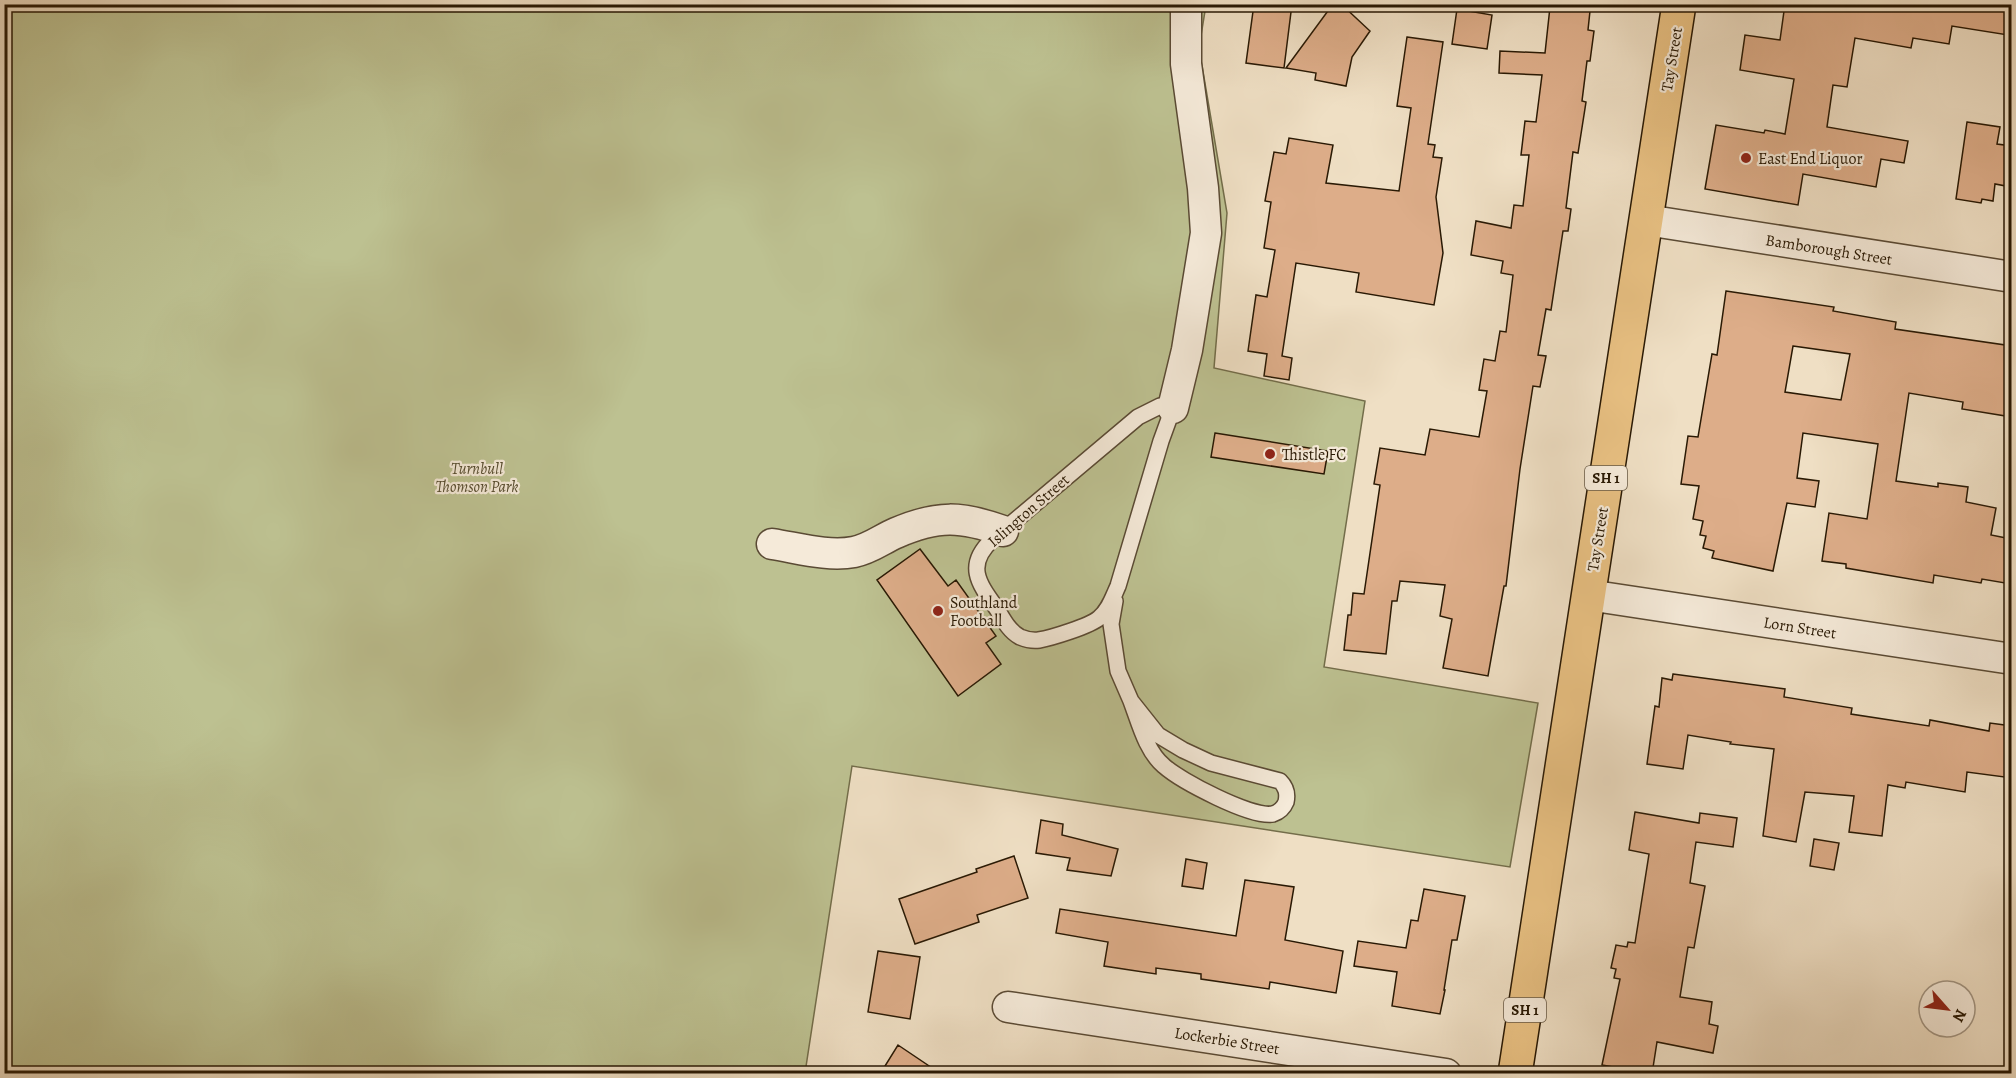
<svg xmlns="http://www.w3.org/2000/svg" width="2016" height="1078" font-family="Alegreya,serif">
<rect width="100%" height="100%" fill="#efdfc4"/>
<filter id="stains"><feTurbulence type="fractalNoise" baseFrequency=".00333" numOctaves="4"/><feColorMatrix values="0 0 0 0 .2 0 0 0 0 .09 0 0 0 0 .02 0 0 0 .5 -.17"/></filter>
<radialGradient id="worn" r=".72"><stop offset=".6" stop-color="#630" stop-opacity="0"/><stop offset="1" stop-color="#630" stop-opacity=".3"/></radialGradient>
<!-- green -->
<path fill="#bdc191" stroke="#736d4a" stroke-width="1.5" d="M 5,5 L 1206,5 L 1199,48 L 1227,213 L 1214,368 L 1365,401 L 1324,667 L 1538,703 L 1510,867 L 852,766 L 805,1073 L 5,1074 Z"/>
<!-- building -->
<path fill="#ddad89" stroke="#291904" stroke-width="1.5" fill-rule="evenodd" d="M 1254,4 L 1292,4 L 1284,68 L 1246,63 Z
M 1333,4 L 1341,4 L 1370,31 L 1352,57 L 1346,86 L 1315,80 L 1316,73 L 1286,68 Z
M 1785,4 L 2012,4 L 2012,14 L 2008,35 L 1952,26 L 1949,44 L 1913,38 L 1911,48 L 1855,38 L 1847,87 L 1833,85 L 1827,127 L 1908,141 L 1904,163 L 1881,159 L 1876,187 L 1803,174 L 1798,205 L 1705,189 L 1716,125 L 1764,133 L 1765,130 L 1785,134 L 1794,79 L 1740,70 L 1745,35 L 1780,40 Z
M 1550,7 L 1590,11 L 1588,30 L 1594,31 L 1590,61 L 1587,61 L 1582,101 L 1586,102 L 1578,153 L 1573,152 L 1566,208 L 1571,209 L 1568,231 L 1563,231 L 1551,310 L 1546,309 L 1538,355 L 1546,356 L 1540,387 L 1533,386 L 1520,469 L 1506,586 L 1504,586 L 1488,676 L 1443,668 L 1452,619 L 1440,616 L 1445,585 L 1400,581 L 1397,601 L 1392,601 L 1386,654 L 1344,650 L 1348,615 L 1351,615 L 1353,593 L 1364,594 L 1380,485 L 1374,484 L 1380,448 L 1425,455 L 1430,429 L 1479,437 L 1487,391 L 1479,390 L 1484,359 L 1495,361 L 1500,331 L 1506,332 L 1513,275 L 1501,273 L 1503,261 L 1471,255 L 1476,221 L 1511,228 L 1514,205 L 1523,206 L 1529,155 L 1521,155 L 1525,121 L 1536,122 L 1542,75 L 1499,73 L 1500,51 L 1545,53 Z
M 1457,9 L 1492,15 L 1487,49 L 1452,44 Z
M 1407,37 L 1443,42 L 1428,144 L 1435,145 L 1433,157 L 1442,158 L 1436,197 L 1443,253 L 1434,305 L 1356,292 L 1359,273 L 1296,263 L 1282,356 L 1292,358 L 1289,380 L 1264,376 L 1267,354 L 1248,351 L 1256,295 L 1267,297 L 1275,250 L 1264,248 L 1271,202 L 1265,201 L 1274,152 L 1286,154 L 1289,138 L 1333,145 L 1326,183 L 1399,191 L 1411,108 L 1397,106 Z
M 1967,122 L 2000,127 L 1997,144 L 2012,146 L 2006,186 L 1995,184 L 1993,201 L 1982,199 L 1981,203 L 1956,199 Z
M 1726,291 L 1834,307 L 1833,311 L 1896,322 L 1895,329 L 2012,346 L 2012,417 L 1962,409 L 1963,402 L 1909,393 L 1896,481 L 1938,487 L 1938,483 L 1968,487 L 1966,502 L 1996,508 L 1991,535 L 2006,538 L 2012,545 L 2005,583 L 1982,579 L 1981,583 L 1934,575 L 1933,583 L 1846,568 L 1846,564 L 1822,561 L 1829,513 L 1867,519 L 1878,444 L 1803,433 L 1797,478 L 1819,481 L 1815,507 L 1787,503 L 1773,571 L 1712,558 L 1714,551 L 1703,548 L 1706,536 L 1700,535 L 1703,521 L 1693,519 L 1699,486 L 1681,484 L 1688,436 L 1698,437 L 1712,354 L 1717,355 ZM 1793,346 L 1850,354 L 1841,400 L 1785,392 Z
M 1215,433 L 1328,451 L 1324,474 L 1211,457 Z
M 920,549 L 948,586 L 956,580 L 996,636 L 986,643 L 1001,664 L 958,696 L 877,580 Z
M 1673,674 L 1785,689 L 1784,697 L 1852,708 L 1851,714 L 1929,726 L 1930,720 L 1989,731 L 1990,723 L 2012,726 L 2012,778 L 1967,772 L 1965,792 L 1906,782 L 1905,788 L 1888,785 L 1882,836 L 1849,832 L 1854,796 L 1805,792 L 1796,842 L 1763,836 L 1774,749 L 1730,744 L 1731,742 L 1688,735 L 1683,769 L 1647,764 L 1655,706 L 1659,707 L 1662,678 L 1672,680 Z
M 1635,812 L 1699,823 L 1700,813 L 1737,818 L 1733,847 L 1696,842 L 1690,883 L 1705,886 L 1694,948 L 1688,947 L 1680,997 L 1712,1002 L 1709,1024 L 1718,1026 L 1713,1053 L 1657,1042 L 1652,1074 L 1602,1065 L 1620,979 L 1614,978 L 1616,969 L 1611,968 L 1616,945 L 1627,947 L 1628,942 L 1635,943 L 1649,854 L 1629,850 Z
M 1041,820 L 1063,824 L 1062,835 L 1118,849 L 1111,876 L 1067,870 L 1070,858 L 1036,853 Z
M 1814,839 L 1839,843 L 1834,870 L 1810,866 Z
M 1014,856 L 1028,898 L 977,915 L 979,922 L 915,944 L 899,899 L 977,872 L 976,869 Z
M 1186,859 L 1207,863 L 1203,889 L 1182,886 Z
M 1245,880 L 1294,887 L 1285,940 L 1343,951 L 1336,993 L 1270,982 L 1269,989 L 1201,979 L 1201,974 L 1156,968 L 1156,974 L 1104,966 L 1108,942 L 1056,933 L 1060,909 L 1236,936 Z
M 1424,889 L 1465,896 L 1457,940 L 1452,940 L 1444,990 L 1445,990 L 1440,1014 L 1392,1006 L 1397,972 L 1354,966 L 1358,941 L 1406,948 L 1411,920 L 1418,921 Z
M 878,951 L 920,957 L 910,1019 L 868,1012 Z
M 898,1045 L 941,1074 L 880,1074 Z"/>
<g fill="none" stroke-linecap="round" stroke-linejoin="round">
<!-- lane casing -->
<g stroke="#5a4a34" stroke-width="18">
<path id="lane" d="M 1160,406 L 1173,408 L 1161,441 L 1118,586 C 1113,597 1109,610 1099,618 C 1090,626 1051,638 1039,640 C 1033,641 1025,639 1020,637 C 1009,631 1003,619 997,609 C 980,585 964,566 992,540 L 1138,417 Z
M 1115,601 L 1111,624 L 1118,671 L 1131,701 L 1158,735 L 1183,750 L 1211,763 L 1280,781 C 1286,787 1288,793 1286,802 C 1284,807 1279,812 1273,814 C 1251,818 1181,781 1164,766 C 1146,751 1139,722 1131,701"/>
</g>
<!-- street casing -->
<g stroke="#5a4a34" stroke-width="33">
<path id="street" d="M 1646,220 L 2012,277
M 1173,408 L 1187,350 L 1206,233 L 1203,188 L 1186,64 L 1186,4
M 772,544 C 798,548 828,557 854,552 C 870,549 882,539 896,533 C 938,515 961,516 1003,531
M 1588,595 L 2012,659
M 1008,1007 L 1446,1074"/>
</g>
<!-- highway casing -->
<g stroke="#291904" stroke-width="36">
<path id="highway" d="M 1515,1074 L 1679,4"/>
</g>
<!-- lane -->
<use href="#lane" stroke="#f5ead9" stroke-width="15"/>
<!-- street -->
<use href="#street" stroke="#f5ead9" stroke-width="30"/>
<!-- highway -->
<use href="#highway" stroke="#e8c082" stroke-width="33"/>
</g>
<!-- markers -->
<g fill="#8f2418" stroke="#f5ead9" stroke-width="2">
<circle cx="1746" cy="158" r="6"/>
<circle cx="1270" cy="454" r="6"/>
<circle cx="938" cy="611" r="6"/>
</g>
<g text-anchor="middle" stroke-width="4.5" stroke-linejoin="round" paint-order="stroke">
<!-- shield labels -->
<g fill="#f5ead9" stroke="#665844" stroke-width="1.5">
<rect x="1585" y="466" width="42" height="24" rx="4.5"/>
<rect x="1504" y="998" width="42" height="24" rx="4.5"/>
</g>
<g font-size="15" font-weight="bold" fill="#291904">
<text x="1606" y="483">SH 1</text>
<text x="1525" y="1015">SH 1</text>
</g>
<!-- street labels -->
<g font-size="16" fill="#291904" stroke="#f5ead9">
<text transform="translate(1671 59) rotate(-81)" y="6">Tay Street</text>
<text transform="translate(1829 249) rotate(9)" y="6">Bamborough Street</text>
<text transform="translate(1028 510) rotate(-41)" y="6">Islington Street</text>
<text transform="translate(1597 539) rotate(-81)" y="6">Tay Street</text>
<text transform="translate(1800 627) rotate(9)" y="6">Lorn Street</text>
<text transform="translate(1227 1040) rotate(9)" y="6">Lockerbie Street</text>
</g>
<!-- poi labels -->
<g font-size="16" fill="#291904" stroke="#f5ead9" text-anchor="start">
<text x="1758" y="164">East End Liquor</text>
<text x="1282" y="460">Thistle FC</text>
<text x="950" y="608">Southland<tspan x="950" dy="18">Football</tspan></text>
</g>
<!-- park labels -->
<g font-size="16" font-style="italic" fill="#554b2e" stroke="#f5ead9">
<text x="477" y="474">Turnbull<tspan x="477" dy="18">Thomson Park</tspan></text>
</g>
</g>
<!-- margin -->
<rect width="2016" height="1078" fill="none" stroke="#efdfc4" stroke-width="24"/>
<rect x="6" y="6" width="2004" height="1066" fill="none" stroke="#291904" stroke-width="3"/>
<rect x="12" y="12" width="1992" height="1054" fill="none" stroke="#291904" stroke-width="1.5"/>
<!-- north arrow -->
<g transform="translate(1947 1009) rotate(118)"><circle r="28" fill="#f5ead9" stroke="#a39684" stroke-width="1.5"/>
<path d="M0-4.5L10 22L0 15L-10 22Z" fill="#8f2418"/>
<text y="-9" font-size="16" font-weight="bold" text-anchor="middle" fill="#291904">N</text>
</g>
<rect width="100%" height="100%" filter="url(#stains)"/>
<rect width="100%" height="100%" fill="url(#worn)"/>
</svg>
